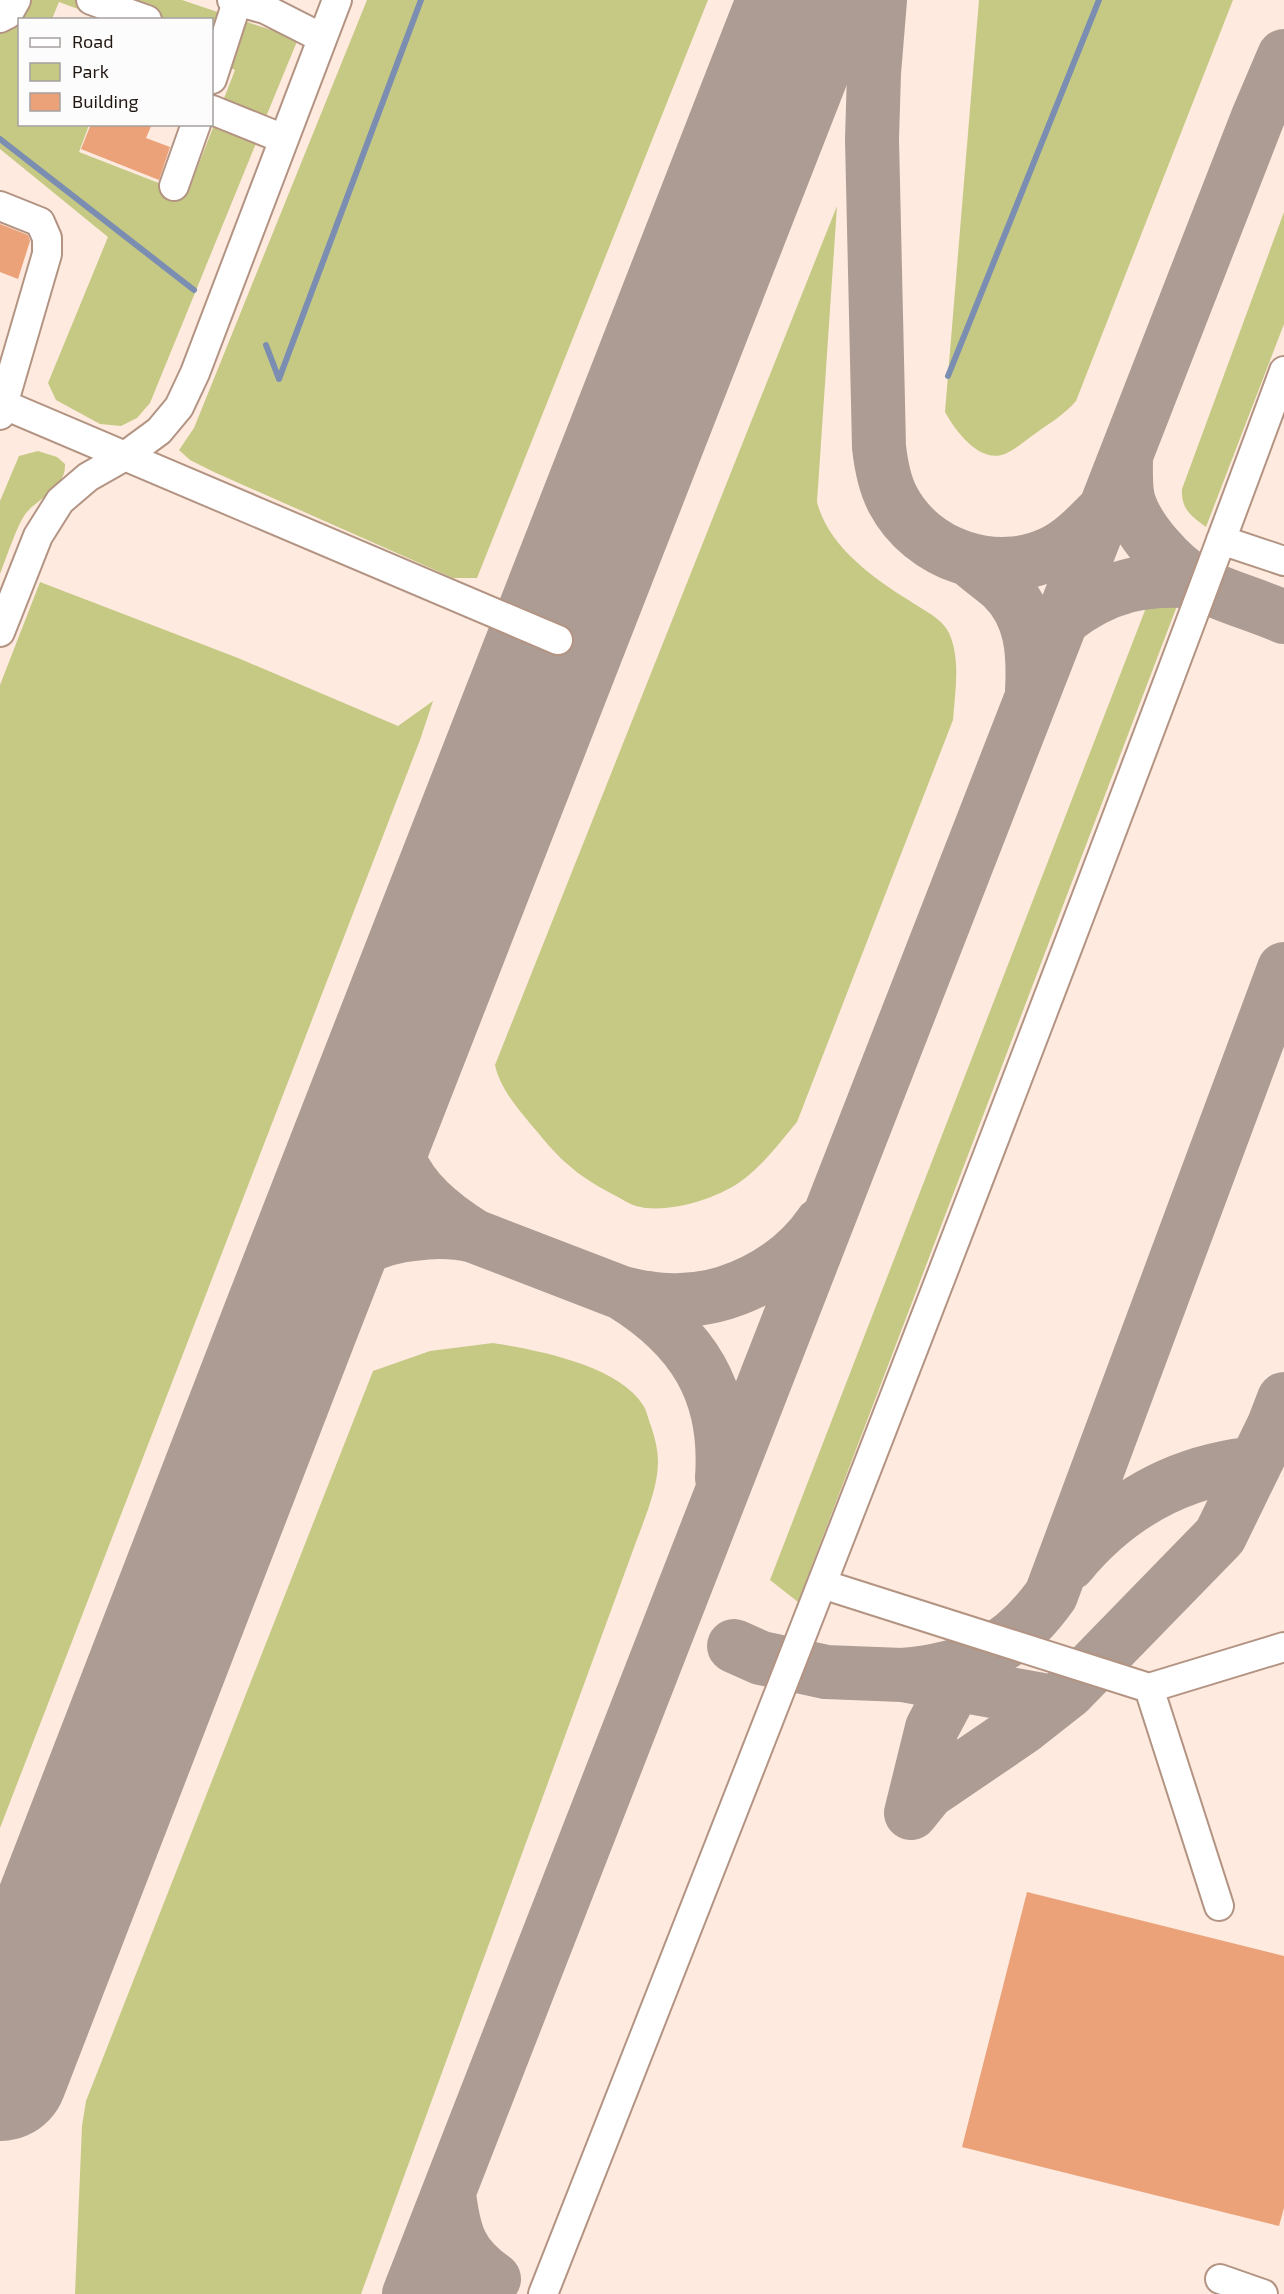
<svg xmlns="http://www.w3.org/2000/svg" width="1284" height="2294" font-family="'Exo 2',sans-serif">
<rect width="100%" height="100%" fill="#feeadf"/>
<!-- green -->
<path fill="#c6c984" d="M 0,0 L 182,0 L 298,39 L 263,124 L 221,106 L 235,70 L 212,60 L 212,20 L 105,19 L 59,2 L 52,19 L 20,20 L 20,124 L 89,125 L 79,152 L 187,194 L 216,120 L 259,136 L 150,403 L 137,418 L 121,426 L 100,424 L 56,400 L 48,383 L 108,237 L 0,149 Z
M 367,0 L 708,0 L 477,578 L 453,578 L 214,472 L 190,460 L 179,450 L 194,428 Z
M 979,0 L 1233,0 L 1076,401 C 1065,414 1050,423 1036,433 C 1026,440 1016,449 1005,454 C 979,464 955,430 945,412 Z
M 837,206 L 817,502 C 828,546 873,578 910,601 C 923,610 942,618 949,633 C 961,659 955,692 953,720 L 797,1122 C 781,1141 765,1163 744,1179 C 720,1198 667,1215 636,1206 C 629,1204 622,1199 616,1196 C 585,1180 567,1167 544,1140 C 526,1118 501,1093 495,1065 Z
M 1284,212 L 1284,324 L 1206,527 C 1191,516 1181,509 1182,489 Z
M 38,451 L 57,457 L 65,464 C 66,488 40,497 26,513 C 17,525 6,559 0,574 L 0,501 L 19,456 Z
M 40,582 L 238,658 L 398,726 L 433,701 L 420,740 L 0,1828 L 0,685 Z
M 1170,596 L 1180,598 L 798,1602 L 770,1580 L 1149,600 Z
M 493,1343 C 536,1350 618,1365 643,1405 C 647,1411 648,1419 651,1426 C 655,1438 658,1450 658,1462 C 658,1487 645,1518 636,1542 L 361,2294 L 75,2294 L 82,2126 L 86,2101 L 373,1371 L 430,1351 Z"/>
<g fill="none" stroke-linecap="round" stroke-linejoin="round">
<!-- stream -->
<path stroke="#7b8eb2" stroke-width="6" d="M 0,139 L 194,290
M 266,345 L 279,379
M 948,376 L 1099,0
M 279,379 L 421,0"/>
<!-- taxiway -->
<path stroke="#ad9c93" stroke-width="54" d="M 880,0 L 874,73 L 872,139 L 879,447 C 881,465 884,483 893,500 C 922,555 995,580 1052,553 C 1073,543 1089,525 1105,509
M 1126,457 C 1126,471 1125,485 1128,499 C 1136,529 1171,568 1198,583 C 1223,596 1257,605 1284,617
M 970,560 C 981,570 993,578 1003,587 C 1032,615 1034,653 1032,691
M 1063,619 C 1105,586 1145,577 1198,582
M 474,1236 L 622,1293
M 292,1318 C 324,1272 355,1240 414,1234 C 435,1231 453,1231 474,1236 C 445,1218 413,1193 400,1161 C 387,1129 395,1083 397,1050
M 722,1478 C 728,1392 693,1337 622,1293 C 637,1296 652,1300 668,1300 C 726,1303 788,1272 821,1224
M 1069,1564 C 1115,1508 1175,1473 1248,1464
M 734,1646 L 761,1658 L 826,1672 L 902,1675 L 1054,1702
M 902,1675 C 969,1669 1011,1651 1051,1595 L 1284,969
M 911,1813 L 928,1792 L 1022,1728 L 1069,1691 L 1220,1536 L 1274,1425 L 1284,1399
M 911,1813 L 932,1728 L 948,1698 L 984,1648
M 409,2294 L 1258,117 L 1284,56
M 416,2294 C 444,2273 462,2270 494,2279 C 460,2256 454,2234 449,2194"/>
<!-- runway -->
<path stroke="#ad9c93" stroke-width="136" d="M 0,2073 L 292,1318 L 807,0"/>
</g>
<!-- building -->
<path fill="#eba278" d="M 91,124 L 152,124 L 146,138 L 170,147 L 159,180 L 81,149 Z
M 0,224 L 28,235 L 30,241 L 18,279 L 0,272 Z
M 1027,1892 L 1284,1956 L 1284,2208 L 1279,2226 L 962,2147 Z"/>
<g fill="none" stroke-linecap="round" stroke-linejoin="round">
<!-- minor casing -->
<g stroke="#b39483" stroke-width="32">
<path id="minor" d="M 91,0 L 147,20
M 232,0 L 265,9 L 322,38
M 0,18 L 8,14 L 16,0
M 212,79 L 237,2
M 212,110 L 284,139
M 174,186 L 196,124
M 0,206 L 40,222 L 47,238 L 47,254 L 0,415
M 0,403 L 558,640
M 1221,540 L 1284,561
M 0,632 L 38,536 L 60,501 L 88,477 L 125,456 L 159,431 L 179,407 L 195,373 L 337,0
M 822,1584 L 1149,1688 L 1284,1647
M 1149,1688 L 1219,1906
M 1220,2279 L 1263,2294
M 543,2294 C 795,1655 1046,1015 1284,371"/>
</g>
<!-- minor -->
<use href="#minor" stroke="#fff" stroke-width="28"/>
</g>
<!-- legend -->
<rect x="18" y="18" width="195" height="108" fill="#fcfcfc" stroke="#a4a09e" stroke-width="1.5"/>
<rect x="30" y="38" width="30" height="9" fill="#ffffff" stroke="#a4a09e" stroke-width="1.5"/>
<text x="72" y="48" font-size="18" fill="#211610">Road</text>
<rect x="30" y="63" width="30" height="18" fill="#c6c984" stroke="#a4a09e" stroke-width="1.5"/>
<text x="72" y="78" font-size="18" fill="#211610">Park</text>
<rect x="30" y="93" width="30" height="18" fill="#eba278" stroke="#a4a09e" stroke-width="1.5"/>
<text x="72" y="108" font-size="18" fill="#211610">Building</text>
</svg>
